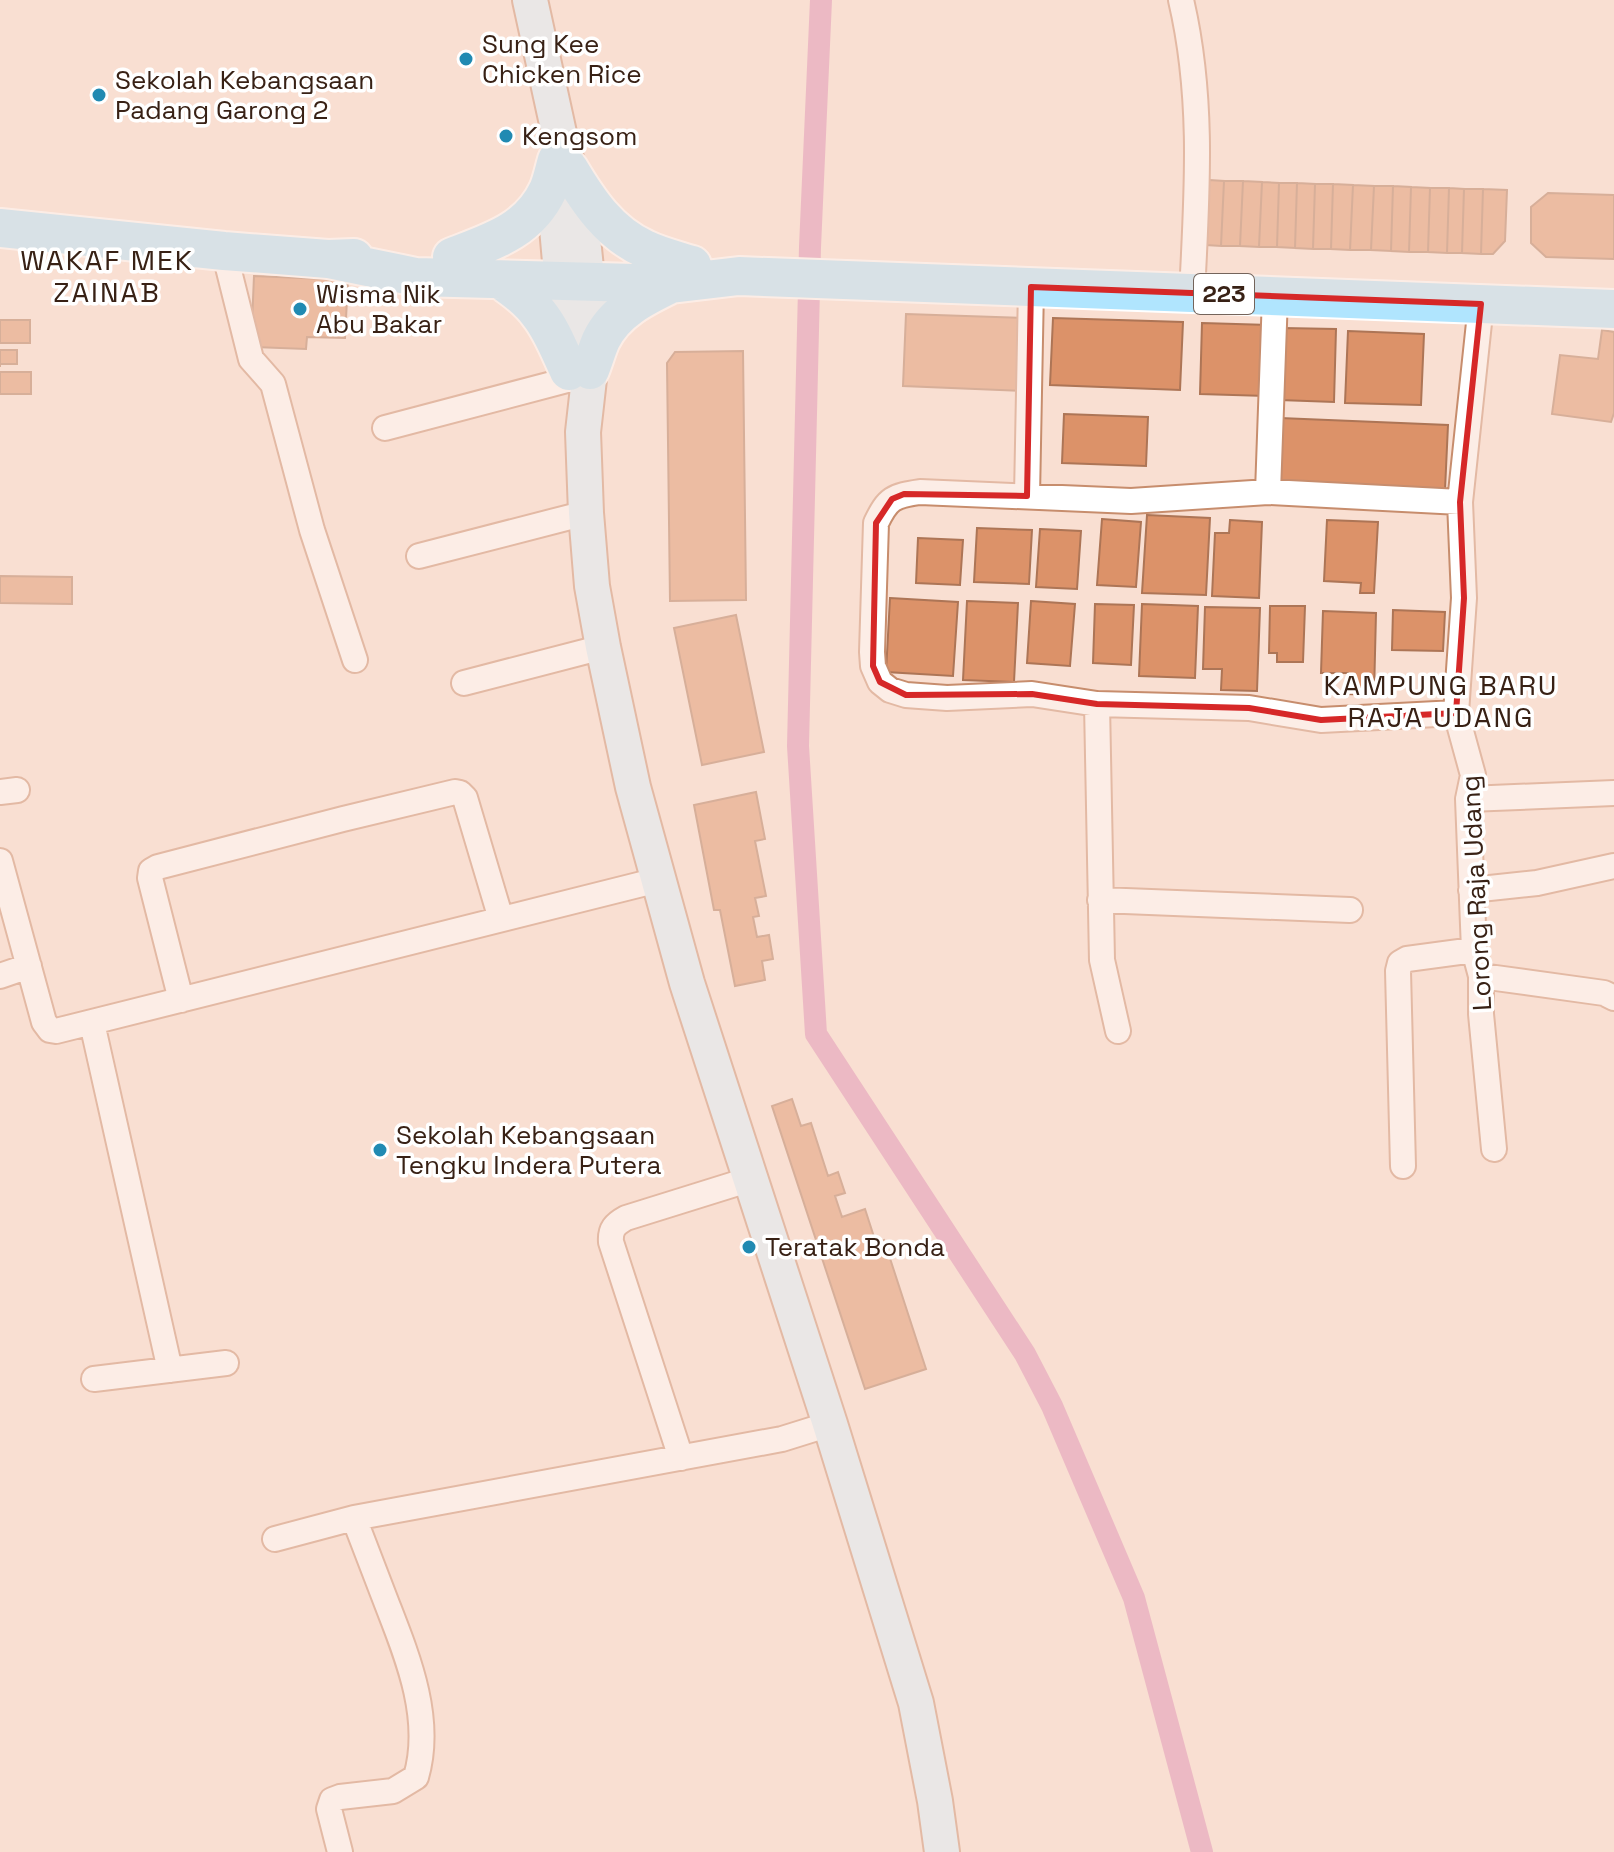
<svg xmlns="http://www.w3.org/2000/svg" width="1614" height="1852" font-family="'Space Grotesk',sans-serif">
<rect width="100%" height="100%" fill="#f9dfd2"/>
<g fill="none" stroke-linecap="round" stroke-linejoin="round">
<!-- canal -->
<path stroke="#db8db3" stroke-width="22" d="M 821,0 L 810,247 L 798,746 L 816,1034 L 1025,1354 L 1052,1406 L 1134,1598 L 1202,1852"/>
</g>
<!-- building -->
<path fill="#dc9269" stroke="#ad7556" stroke-width="2" d="M 1209,180 L 1224,181 L 1221,246 L 1206,245 Z
M 1224,181 L 1243,181 L 1240,246 L 1221,246 Z
M 1243,181 L 1262,182 L 1259,247 L 1240,246 Z
M 1262,182 L 1279,183 L 1277,247 L 1259,247 Z
M 1279,183 L 1297,183 L 1295,248 L 1277,247 Z
M 1297,183 L 1315,184 L 1313,249 L 1295,248 Z
M 1315,184 L 1333,184 L 1331,249 L 1313,249 Z
M 1333,184 L 1353,185 L 1350,250 L 1331,249 Z
M 1353,185 L 1374,186 L 1371,250 L 1350,250 Z
M 1374,186 L 1393,186 L 1391,251 L 1371,250 Z
M 1393,186 L 1411,187 L 1409,252 L 1391,251 Z
M 1411,187 L 1430,188 L 1428,252 L 1409,252 Z
M 1430,188 L 1449,188 L 1447,253 L 1428,252 Z
M 1449,188 L 1464,189 L 1462,253 L 1447,253 Z
M 1464,189 L 1483,189 L 1481,254 L 1462,253 Z
M 1483,189 L 1507,190 L 1505,241 L 1493,254 L 1481,254 Z
M 1548,193 L 1614,195 L 1614,259 L 1546,257 L 1531,243 L 1531,207 Z
M 254,276 L 348,280 L 345,338 L 307,337 L 306,349 L 251,347 Z
M 906,314 L 1026,318 L 1023,391 L 903,386 Z
M 1053,318 L 1183,322 L 1180,390 L 1050,385 Z
M 0,320 L 30,320 L 30,343 L 0,343 Z
M 1202,323 L 1269,325 L 1266,396 L 1200,394 Z
M 1283,328 L 1336,329 L 1334,402 L 1280,400 Z
M 1602,330 L 1614,332 L 1614,413 L 1611,422 L 1552,414 L 1560,355 L 1598,359 Z
M 1348,331 L 1424,334 L 1421,405 L 1345,403 Z
M 0,350 L 17,350 L 17,364 L 0,364 L 0,367 Z
M 743,351 L 746,600 L 670,601 L 667,363 L 675,352 Z
M 0,372 L 31,372 L 31,394 L 0,394 Z
M 1064,414 L 1148,417 L 1146,466 L 1062,463 Z
M 1280,418 L 1448,425 L 1445,490 L 1277,483 Z
M 1147,515 L 1210,518 L 1206,595 L 1142,593 Z
M 1102,519 L 1141,522 L 1136,587 L 1097,585 Z
M 1230,520 L 1262,522 L 1259,598 L 1212,596 L 1215,533 L 1229,533 Z
M 1327,520 L 1378,522 L 1374,593 L 1360,593 L 1361,583 L 1324,581 Z
M 977,528 L 1032,530 L 1029,584 L 974,582 Z
M 1040,529 L 1081,531 L 1077,589 L 1036,587 Z
M 918,538 L 963,540 L 960,585 L 916,583 Z
M 0,576 L 72,577 L 72,604 L 0,603 Z
M 890,598 L 958,602 L 953,676 L 886,672 Z
M 967,601 L 1018,603 L 1014,682 L 963,680 Z
M 1031,601 L 1075,604 L 1070,666 L 1027,663 Z
M 1095,604 L 1134,605 L 1131,665 L 1093,663 Z
M 1142,604 L 1198,606 L 1195,678 L 1139,676 Z
M 1270,606 L 1305,606 L 1303,662 L 1277,662 L 1277,653 L 1269,653 Z
M 1205,607 L 1260,608 L 1257,691 L 1221,690 L 1222,669 L 1203,669 Z
M 1393,610 L 1445,612 L 1443,651 L 1392,650 Z
M 1323,611 L 1376,613 L 1374,695 L 1347,694 L 1348,673 L 1321,673 Z
M 736,615 L 764,752 L 702,765 L 674,628 Z
M 756,792 L 765,839 L 755,841 L 766,896 L 755,898 L 759,916 L 753,917 L 757,937 L 769,935 L 773,959 L 762,961 L 765,980 L 735,986 L 720,910 L 714,910 L 694,805 Z
M 792,1099 L 801,1126 L 811,1123 L 828,1176 L 838,1172 L 845,1193 L 835,1196 L 842,1217 L 865,1209 L 876,1243 L 884,1240 L 926,1369 L 865,1389 L 772,1106 Z"/>
<g fill="none" stroke-linecap="round" stroke-linejoin="round">
<!-- minor casing -->
<g stroke="#c78d6d" stroke-width="28">
<path id="minor" d="M 1181,0 C 1204,98 1197,194 1192,293
M 224,251 L 251,359 L 273,384 L 312,530 L 355,660
M 1481,304 L 1460,502 L 1464,598 L 1456,713 L 1473,775 L 1468,799 L 1474,950 L 1481,976 L 1481,1014 L 1494,1149
M 385,428 L 571,379
M 1268,492 L 1275,296
M 1027,496 L 1031,287
M 419,556 L 586,513
M 464,683 L 603,647
M 1097,704 L 1102,960 L 1118,1031
M 1456,713 L 1321,720 L 1249,708 L 1097,704 L 1032,694 L 947,698 L 906,695 L 890,690 L 880,682 L 873,666 L 872,652 L 876,523 C 888,498 893,496 920,492 L 1131,501 L 1268,492 L 1460,502
M 0,792 L 17,790
M 1468,799 L 1614,793
M 0,861 L 44,1022 L 50,1030 L 56,1031 L 658,880
M 1471,890 L 1537,883 L 1614,866
M 1100,900 L 1350,910
M 0,976 L 29,966
M 1481,976 L 1604,993 L 1614,998
M 181,1000 L 150,878 L 151,871 L 158,867 L 343,819 L 455,792 L 460,793 L 465,798 L 501,919
M 92,1023 L 170,1370
M 1403,1166 L 1398,971 L 1400,963 L 1407,959 L 1474,950
M 94,1379 L 226,1363
M 681,1458 L 611,1242 C 610,1229 615,1224 626,1218 L 751,1179
M 275,1539 L 354,1518 L 782,1439 L 830,1424
M 340,1852 L 329,1809 L 332,1800 L 340,1797 L 393,1791 L 416,1777 C 433,1719 408,1658 387,1604 C 376,1576 365,1547 354,1518"/>
</g>
<!-- secondary casing -->
<g stroke="#c78d6d" stroke-width="38">
<path id="secondary" d="M 530,0 L 559,133 L 580,210 L 590,307 L 590,370 L 583,432 L 586,513 L 592,586 L 603,647 L 633,787 L 687,983 L 830,1424 L 916,1703 L 935,1801 L 942,1852
M 557,170 L 555,205 L 569,364"/>
</g>
<!-- primary casing -->
<g stroke="#fff" stroke-width="42">
<path id="primary" d="M 569,169 C 588,201 609,233 645,249 C 659,256 676,260 692,265
M 0,228 L 224,251 L 328,259 L 354,258
M 452,257 C 491,242 529,231 548,190 C 552,181 554,170 557,160
M 328,259 L 416,277 L 671,284 L 739,276 L 1614,309
M 501,280 C 515,290 529,300 539,314 C 552,330 560,352 569,371
M 590,370 C 594,360 597,349 601,340 C 615,311 644,297 671,284"/>
</g>
<!-- minor -->
<use href="#minor" stroke="#fff" stroke-width="24"/>
<!-- secondary -->
<use href="#secondary" stroke="#d8f2fe" stroke-width="34"/>
<!-- primary -->
<use href="#primary" stroke="#b0e5fe" stroke-width="38"/>
</g>
<!-- marked area -->
<path d="M0 0H1614V1852H0ZM 1031,287 L 1481,304 L 1460,502 L 1464,598 L 1456,713 L 1321,720 L 1249,708 L 1097,704 L 1032,694 L 906,695 L 880,682 L 873,666 L 876,523 L 892,499 L 904,494 L 1027,496 Z" fill="#f9dfd2" fill-opacity=".55" fill-rule="evenodd"/>
<path fill="none" stroke="#d62828" stroke-width="6" stroke-linejoin="round" d="M 1031,287 L 1481,304 L 1460,502 L 1464,598 L 1456,713 L 1321,720 L 1249,708 L 1097,704 L 1032,694 L 906,695 L 880,682 L 873,666 L 876,523 L 892,499 L 904,494 L 1027,496 Z"/>
<!-- markers -->
<g fill="#218ab2" stroke="#fff" stroke-width="3">
<circle cx="466" cy="59" r="8"/>
<circle cx="99" cy="95" r="8"/>
<circle cx="506" cy="136" r="8"/>
<circle cx="300" cy="309" r="8"/>
<circle cx="380" cy="1150" r="8"/>
<circle cx="749" cy="1247" r="8"/>
</g>
<g text-anchor="middle" stroke-width="7" stroke-linejoin="round" paint-order="stroke">
<!-- shield labels -->
<rect fill="#fff" stroke="#74645b" stroke-width="2" x="1194" y="274" width="60" height="40" rx="6"/>
<g font-size="24" font-weight="bold" fill="#382115">
<text x="1224" y="302">223</text>
</g>
<!-- poi labels -->
<g font-size="26" fill="#382115" stroke="#fff" text-anchor="start">
<text x="482" y="53">Sung Kee<tspan x="482" dy="30">Chicken Rice</tspan></text>
<text x="115" y="89">Sekolah Kebangsaan<tspan x="115" dy="30">Padang Garong 2</tspan></text>
<text x="522" y="145">Kengsom</text>
<text x="316" y="303">Wisma Nik<tspan x="316" dy="30">Abu Bakar</tspan></text>
<text x="396" y="1144">Sekolah Kebangsaan<tspan x="396" dy="30">Tengku Indera Putera</tspan></text>
<text x="765" y="1256">Teratak Bonda</text>
</g>
<!-- street labels -->
<g font-size="26" fill="#382115" stroke="#fff">
<text transform="translate(1476 893) rotate(-93)" y="9">Lorong Raja Udang</text>
</g>
<!-- neighbourhood labels -->
<g font-size="28" letter-spacing="2" fill="#382115" stroke="#fff">
<text x="107" y="270">WAKAF MEK<tspan x="107" dy="32">ZAINAB</tspan></text>
<text x="1441" y="695">KAMPUNG BARU<tspan x="1441" dy="32">RAJA UDANG</tspan></text>
</g>
</g>
</svg>
